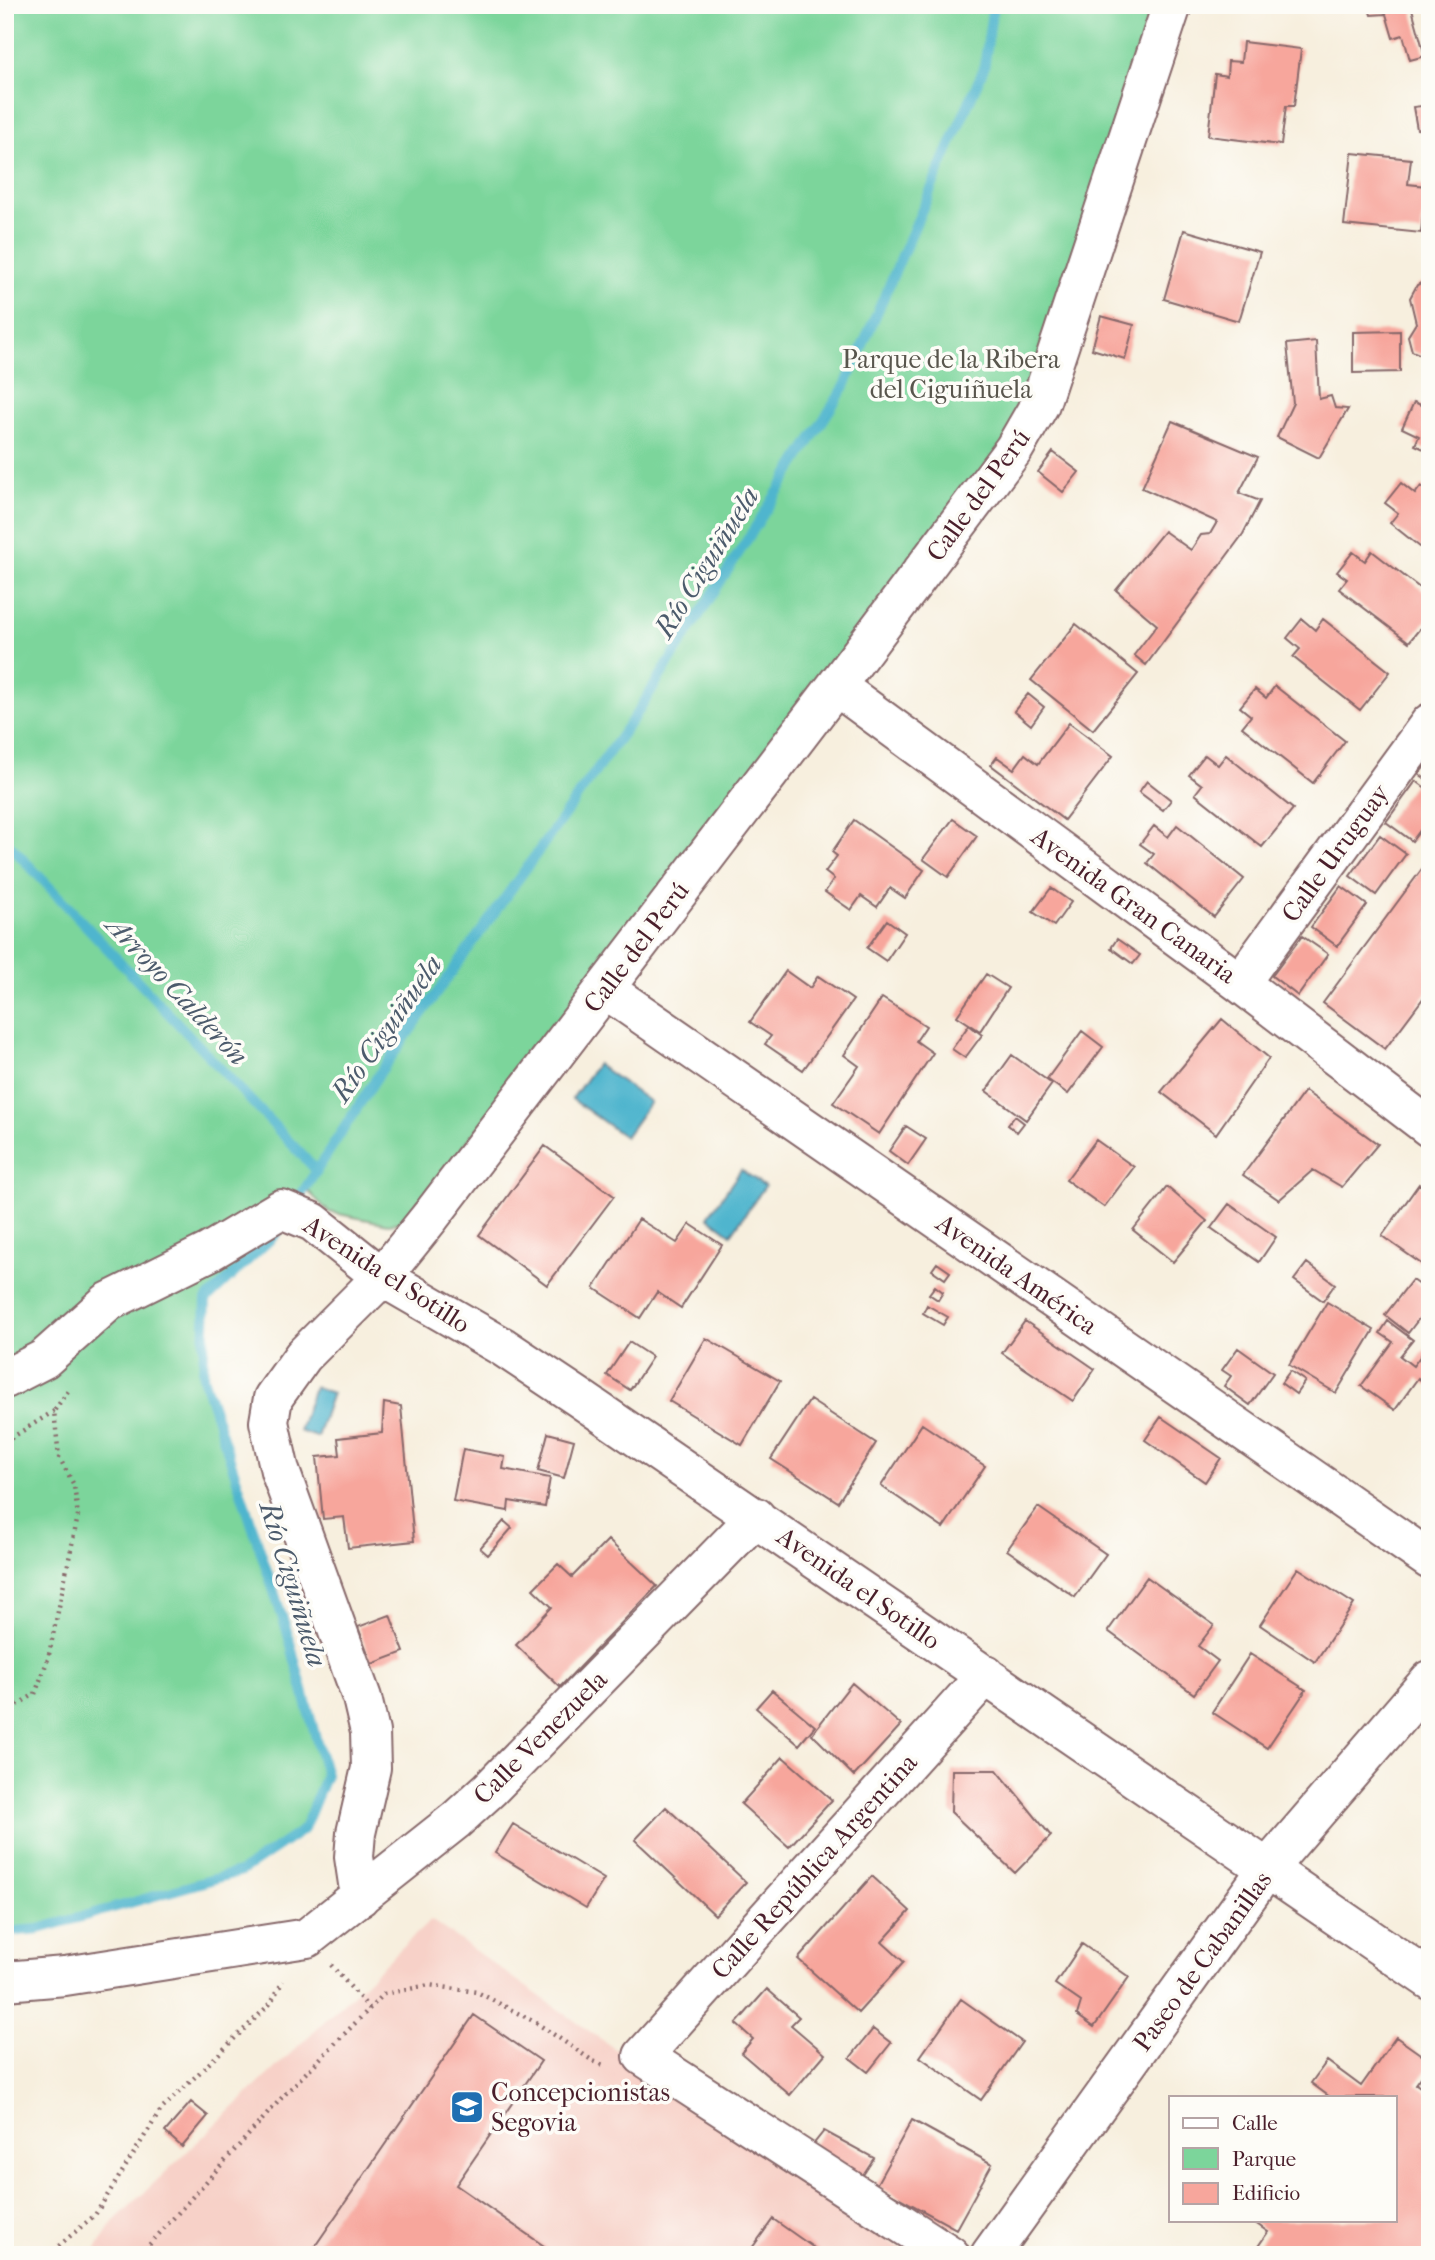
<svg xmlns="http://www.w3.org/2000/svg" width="1435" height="2260" font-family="'IM FELL French Canon',serif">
<rect width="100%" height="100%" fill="#fdfcf7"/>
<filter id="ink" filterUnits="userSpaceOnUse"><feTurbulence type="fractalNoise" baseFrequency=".0143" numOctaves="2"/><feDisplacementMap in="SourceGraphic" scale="14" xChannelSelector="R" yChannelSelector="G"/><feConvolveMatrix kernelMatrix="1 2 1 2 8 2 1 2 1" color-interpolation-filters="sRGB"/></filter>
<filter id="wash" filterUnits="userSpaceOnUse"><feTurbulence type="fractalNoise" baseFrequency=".00686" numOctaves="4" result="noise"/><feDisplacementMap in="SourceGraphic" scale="28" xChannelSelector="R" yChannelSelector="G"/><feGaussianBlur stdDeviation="1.57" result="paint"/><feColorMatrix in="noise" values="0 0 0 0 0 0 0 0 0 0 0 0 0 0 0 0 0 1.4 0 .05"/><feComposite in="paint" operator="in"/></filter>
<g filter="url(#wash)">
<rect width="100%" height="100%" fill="#f7efde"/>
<!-- built -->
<path fill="#f7d1c8" d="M 431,1920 L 909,2255 L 92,2255 L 113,2222 Z"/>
<!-- green -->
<path fill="#7cd59b" stroke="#637a63" stroke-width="2" d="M 5,5 L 1172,5 L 1040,404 L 836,686 L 402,1222 L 388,1224 L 329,1212 L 305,1188 L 276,1234 L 206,1300 L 203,1377 L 287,1631 L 326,1775 L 304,1829 L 242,1871 L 39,1929 L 5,1932 Z"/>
<!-- water -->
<path fill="#4fb5ce" stroke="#4c6a7c" stroke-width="2" d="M 597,1064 L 650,1102 L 625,1137 L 572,1099 Z
M 741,1170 L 765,1186 L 731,1234 L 708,1217 Z
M 314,1387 L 332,1393 L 317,1437 L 299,1431 Z"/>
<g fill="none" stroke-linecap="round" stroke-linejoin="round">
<!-- stream -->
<path stroke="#4fb5ce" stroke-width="10" d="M 5,840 L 317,1171
M 293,1207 L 379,1074 L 635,716 L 845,386 L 984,68 L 993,5
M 5,1932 L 39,1929 L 242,1871 L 304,1829 L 326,1775 L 287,1631 L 203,1377 L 206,1300 L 276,1234 L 283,1223"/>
</g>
<g id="blocks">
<!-- building -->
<path fill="#f7a69c" d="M 1368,5 L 1411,5 L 1425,56 L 1410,60 L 1403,35 L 1393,38 L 1386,14 L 1371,15 Z
M 1243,42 L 1301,49 L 1294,106 L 1286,106 L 1281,145 L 1208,136 L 1215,74 L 1227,76 L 1228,61 L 1241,62 Z
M 1430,105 L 1430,130 L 1417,129 L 1413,107 Z
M 1352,153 L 1411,159 L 1408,184 L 1426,186 L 1421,233 L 1344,225 Z
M 1184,230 L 1260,252 L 1239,321 L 1164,299 Z
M 1427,280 L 1430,281 L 1430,368 L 1424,356 L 1412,351 L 1408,336 L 1416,323 L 1410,298 L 1417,285 Z
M 1101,316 L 1134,325 L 1125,359 L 1092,349 Z
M 1400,331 L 1400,372 L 1353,373 L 1353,332 Z
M 1316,341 L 1319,399 L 1331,396 L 1335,408 L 1348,409 L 1319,458 L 1277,437 L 1293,403 L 1287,344 Z
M 1414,402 L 1430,409 L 1430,452 L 1415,445 L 1419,436 L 1402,428 Z
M 1172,421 L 1258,457 L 1239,493 L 1260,501 L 1243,534 L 1146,665 L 1134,655 L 1157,625 L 1116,590 L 1164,531 L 1191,550 L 1201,535 L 1210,534 L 1217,522 L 1142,488 Z
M 1053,452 L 1079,472 L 1063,492 L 1038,472 Z
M 1401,483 L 1415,494 L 1421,486 L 1430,492 L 1430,555 L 1390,523 L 1398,513 L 1385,503 Z
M 1372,551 L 1430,596 L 1430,616 L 1409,642 L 1339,589 L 1347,579 L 1337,572 L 1353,552 L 1365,561 Z
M 1302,619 L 1315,630 L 1323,619 L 1390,672 L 1360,710 L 1293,657 L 1300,649 L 1287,638 Z
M 1076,624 L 1138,674 L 1093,730 L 1031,680 Z
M 1275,686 L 1345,741 L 1313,783 L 1242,727 L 1251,716 L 1240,707 L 1255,689 L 1266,698 Z
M 1028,694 L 1044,707 L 1031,725 L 1014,711 Z
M 1069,723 L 1113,756 L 1064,820 L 991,765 L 997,757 L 1014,769 L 1025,754 L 1038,764 Z
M 1205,755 L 1218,765 L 1226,755 L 1293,809 L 1262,847 L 1195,794 L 1202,785 L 1189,775 Z
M 1430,760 L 1430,782 L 1419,774 Z
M 1147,781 L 1171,800 L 1163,810 L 1139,792 Z
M 1416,781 L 1430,791 L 1430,817 L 1412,841 L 1386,822 Z
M 953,819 L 977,836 L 948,877 L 923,859 Z
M 854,820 L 924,870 L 905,898 L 890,888 L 877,907 L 861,896 L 851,910 L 825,892 L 834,879 L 825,872 L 837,856 L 832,852 Z
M 1177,825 L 1244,879 L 1214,917 L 1147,863 L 1154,854 L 1140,844 L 1154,826 L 1168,837 Z
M 1380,835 L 1406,854 L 1376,895 L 1350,876 Z
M 1430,858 L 1430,989 L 1385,1049 L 1323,1003 Z
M 1341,886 L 1367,905 L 1337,946 L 1311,927 Z
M 1051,888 L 1071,902 L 1054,926 L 1033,912 Z
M 887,920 L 905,933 L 886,961 L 867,948 Z
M 1302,936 L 1328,954 L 1298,996 L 1272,976 Z
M 1117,939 L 1140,955 L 1133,964 L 1111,948 Z
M 786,971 L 810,988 L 818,976 L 853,1000 L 803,1070 L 765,1044 L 771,1036 L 750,1022 Z
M 986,974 L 1008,988 L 980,1031 L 957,1016 Z
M 882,998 L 926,1026 L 916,1041 L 933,1053 L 879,1134 L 833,1103 L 859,1066 L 844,1055 Z
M 1222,1019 L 1269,1058 L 1216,1134 L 1161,1092 Z
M 969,1025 L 982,1035 L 965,1058 L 952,1049 Z
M 1082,1031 L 1103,1047 L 1068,1094 L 1047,1079 Z
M 1012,1055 L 1052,1084 L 1026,1120 L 986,1091 Z
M 1305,1091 L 1378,1144 L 1342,1187 L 1313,1170 L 1279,1200 L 1243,1175 Z
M 1015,1116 L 1024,1123 L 1017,1132 L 1008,1125 Z
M 906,1126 L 926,1139 L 908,1165 L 889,1151 Z
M 1096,1140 L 1134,1167 L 1104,1207 L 1066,1180 Z
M 545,1146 L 614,1196 L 547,1285 L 479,1235 Z
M 1419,1184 L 1430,1192 L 1430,1270 L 1382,1236 Z
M 1167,1187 L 1207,1221 L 1173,1262 L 1133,1230 Z
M 1229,1204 L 1276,1237 L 1259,1262 L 1211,1228 Z
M 639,1219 L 677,1243 L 690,1224 L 722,1245 L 681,1308 L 657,1292 L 640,1318 L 594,1288 Z
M 937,1263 L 950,1272 L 945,1279 L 932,1270 Z
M 1307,1263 L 1335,1284 L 1323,1301 L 1294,1280 Z
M 1412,1280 L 1430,1293 L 1430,1304 L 1408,1333 L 1385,1315 Z
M 935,1286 L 943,1292 L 938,1300 L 929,1294 Z
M 1327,1302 L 1374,1330 L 1336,1393 L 1289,1365 Z
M 927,1305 L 948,1317 L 943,1325 L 923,1313 Z
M 1025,1321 L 1095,1369 L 1073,1401 L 1002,1353 Z
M 1388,1321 L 1413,1340 L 1400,1356 L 1413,1366 L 1430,1343 L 1430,1384 L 1428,1386 L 1418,1378 L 1395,1410 L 1361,1386 L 1393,1342 L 1380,1333 Z
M 706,1338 L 780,1381 L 742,1445 L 669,1401 Z
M 629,1342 L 652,1357 L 630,1390 L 607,1375 Z
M 1238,1348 L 1273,1373 L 1250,1405 L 1224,1386 L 1231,1376 L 1222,1370 Z
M 1290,1371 L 1305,1381 L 1296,1394 L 1281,1383 Z
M 810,1400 L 876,1443 L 838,1502 L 771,1459 Z
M 384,1403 L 401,1406 L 414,1541 L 348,1548 L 344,1517 L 323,1519 L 317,1457 L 340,1455 L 338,1438 L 382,1433 Z
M 1161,1417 L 1221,1458 L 1205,1482 L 1145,1440 Z
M 922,1424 L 985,1466 L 943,1528 L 881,1486 Z
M 548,1433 L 574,1440 L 564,1478 L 538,1471 Z
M 463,1449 L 505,1457 L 503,1469 L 550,1478 L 545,1507 L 509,1501 L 508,1511 L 453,1501 Z
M 1038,1507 L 1106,1554 L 1075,1597 L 1007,1550 Z
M 504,1521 L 512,1528 L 488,1555 L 480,1548 Z
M 608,1540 L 657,1586 L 560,1687 L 516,1645 L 552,1607 L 533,1589 L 558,1564 L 572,1577 Z
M 1298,1568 L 1354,1604 L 1315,1662 L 1260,1625 Z
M 1147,1577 L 1214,1625 L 1198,1646 L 1218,1661 L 1194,1694 L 1108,1631 Z
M 390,1615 L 404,1652 L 372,1664 L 358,1627 Z
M 1250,1654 L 1306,1690 L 1267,1748 L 1212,1712 Z
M 852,1683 L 901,1725 L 854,1776 L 812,1734 Z
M 772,1690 L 815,1726 L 799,1745 L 756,1708 Z
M 783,1757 L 832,1800 L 789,1847 L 741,1804 Z
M 952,1770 L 997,1770 L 1051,1836 L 1015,1873 L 951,1812 Z
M 666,1807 L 746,1882 L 715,1915 L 635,1840 Z
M 513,1824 L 604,1879 L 586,1908 L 495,1853 Z
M 872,1876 L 910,1911 L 882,1942 L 904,1962 L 858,2013 L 798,1959 Z
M 1082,1944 L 1129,1977 L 1094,2027 L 1077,2015 L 1081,2002 L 1055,1984 Z
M 767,1989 L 799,2017 L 791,2025 L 825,2054 L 790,2095 L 741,2053 L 753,2039 L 736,2024 Z
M 961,1999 L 1022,2042 L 981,2100 L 920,2057 Z
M 474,2015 L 541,2061 L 456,2185 L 557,2255 L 309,2255 Z
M 873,2029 L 891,2043 L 868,2072 L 850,2058 Z
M 1396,2037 L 1430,2061 L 1430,2065 L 1416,2084 L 1430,2094 L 1430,2255 L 1350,2255 L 1345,2251 L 1342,2255 L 1252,2255 L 1268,2232 L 1251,2220 L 1395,2220 L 1395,2097 L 1330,2097 L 1311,2083 L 1327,2061 L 1361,2086 Z
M 191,2102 L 208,2116 L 182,2147 L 165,2132 Z
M 912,2120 L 992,2164 L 956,2229 L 876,2185 Z
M 824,2131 L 874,2158 L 859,2181 L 808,2151 Z
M 773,2219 L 824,2255 L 747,2255 Z"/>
</g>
</g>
<g filter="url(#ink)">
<use href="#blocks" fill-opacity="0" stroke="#87686a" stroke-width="2"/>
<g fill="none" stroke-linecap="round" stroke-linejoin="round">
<!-- minor casing -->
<g stroke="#87686a" stroke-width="42">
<path id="minor" d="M 836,686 L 1240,983 L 1430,1128
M 1240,983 L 1430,723
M 605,989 L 1430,1560
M 5,1379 L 44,1359 L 108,1302 L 209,1252 L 281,1209 L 313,1222 L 382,1277 L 503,1347 L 578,1397 L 1430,1980
M 360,1897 L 354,1857 L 356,1833 L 371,1768 L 370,1732 L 362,1698 L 280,1471 L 269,1422 L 273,1398 L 303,1356 L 382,1277 L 431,1216 L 836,686 L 1014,449 L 1040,404 L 1172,5
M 5,1981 L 65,1976 L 307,1938 L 456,1820 L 490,1789 L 756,1517
M 950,2255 L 643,2056 L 986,1675
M 990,2255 L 1267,1869 L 1430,1680"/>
</g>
<!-- path -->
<path stroke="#87686a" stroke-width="4.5" stroke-dasharray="2 5" stroke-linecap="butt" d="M 5,1442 L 54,1411
M 5,1712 L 35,1694 L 48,1659 L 78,1516 L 74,1485 L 59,1457 L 54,1411 L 68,1391
M 331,1965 L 370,2009
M 48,2255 L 95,2215 L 161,2110 L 270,2004 L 283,1981
M 140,2255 L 288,2091 L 384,1994 L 429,1985 L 477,1992 L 535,2022 L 593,2061 L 606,2066"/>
<!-- minor -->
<use href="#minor" stroke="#fff" stroke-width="38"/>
</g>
</g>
<!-- icons -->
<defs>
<g id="school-square" transform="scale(1.75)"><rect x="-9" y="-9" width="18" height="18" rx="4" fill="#1f6fb2" stroke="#fdfcf7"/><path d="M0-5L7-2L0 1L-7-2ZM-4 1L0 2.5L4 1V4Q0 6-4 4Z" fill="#fff"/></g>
</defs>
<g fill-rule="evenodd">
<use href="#school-square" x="467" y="2107"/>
</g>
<g text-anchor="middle" stroke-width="7" stroke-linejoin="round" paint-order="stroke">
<!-- park labels -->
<g font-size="26" fill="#59564d" stroke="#fdfcf7">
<text x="951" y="368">Parque de la Ribera<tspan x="951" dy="30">del Ciguiñuela</tspan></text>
</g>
<!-- street labels -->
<g font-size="26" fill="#4a1f2b" stroke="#fdfcf7">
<text transform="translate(978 495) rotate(-54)" y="9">Calle del Perú</text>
<text transform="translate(1335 853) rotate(-54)" y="9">Calle Uruguay</text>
<text transform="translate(1134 905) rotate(36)" y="9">Avenida Gran Canaria</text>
<text transform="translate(636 947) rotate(-53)" y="9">Calle del Perú</text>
<text transform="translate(387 1274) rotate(33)" y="9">Avenida el Sotillo</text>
<text transform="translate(1017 1274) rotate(35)" y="9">Avenida América</text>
<text transform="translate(859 1588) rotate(35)" y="9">Avenida el Sotillo</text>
<text transform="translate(540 1737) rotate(-45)" y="9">Calle Venezuela</text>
<text transform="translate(814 1866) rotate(-48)" y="9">Calle República Argentina</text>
<text transform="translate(1202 1961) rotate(-54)" y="9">Paseo de Cabanillas</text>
</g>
<!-- poi labels -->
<g font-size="26" fill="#4a1f2b" stroke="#fdfcf7" text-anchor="start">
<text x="491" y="2101">Concepcionistas<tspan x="491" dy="30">Segovia</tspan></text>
</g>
<!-- water labels -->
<g font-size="28" font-style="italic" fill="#4c5b6c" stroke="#fdfcf7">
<text transform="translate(706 562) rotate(-58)" y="10">Río Ciguiñuela</text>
<text transform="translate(178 990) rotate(47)" y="10">Arroyo Calderón</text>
<text transform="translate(386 1028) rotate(-55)" y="10">Río Ciguiñuela</text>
<text transform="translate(294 1584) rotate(73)" y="10">Río Ciguiñuela</text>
</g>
</g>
<!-- margin -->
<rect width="1435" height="2260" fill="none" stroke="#fdfcf7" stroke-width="28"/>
<!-- legend -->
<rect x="1169" y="2096" width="228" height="126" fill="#fdfcf7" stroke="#b5a4a5" stroke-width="2"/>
<rect x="1183" y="2118" width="35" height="10" fill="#ffffff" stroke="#b5a4a5" stroke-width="2"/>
<text x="1232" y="2130" font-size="21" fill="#4a1f2b">Calle</text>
<rect x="1183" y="2148" width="35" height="21" fill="#7cd59b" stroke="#b5a4a5" stroke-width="2"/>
<text x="1232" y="2166" font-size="21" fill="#4a1f2b">Parque</text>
<rect x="1183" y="2183" width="35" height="21" fill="#f7a69c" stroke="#b5a4a5" stroke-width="2"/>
<text x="1232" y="2200" font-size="21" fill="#4a1f2b">Edificio</text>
</svg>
